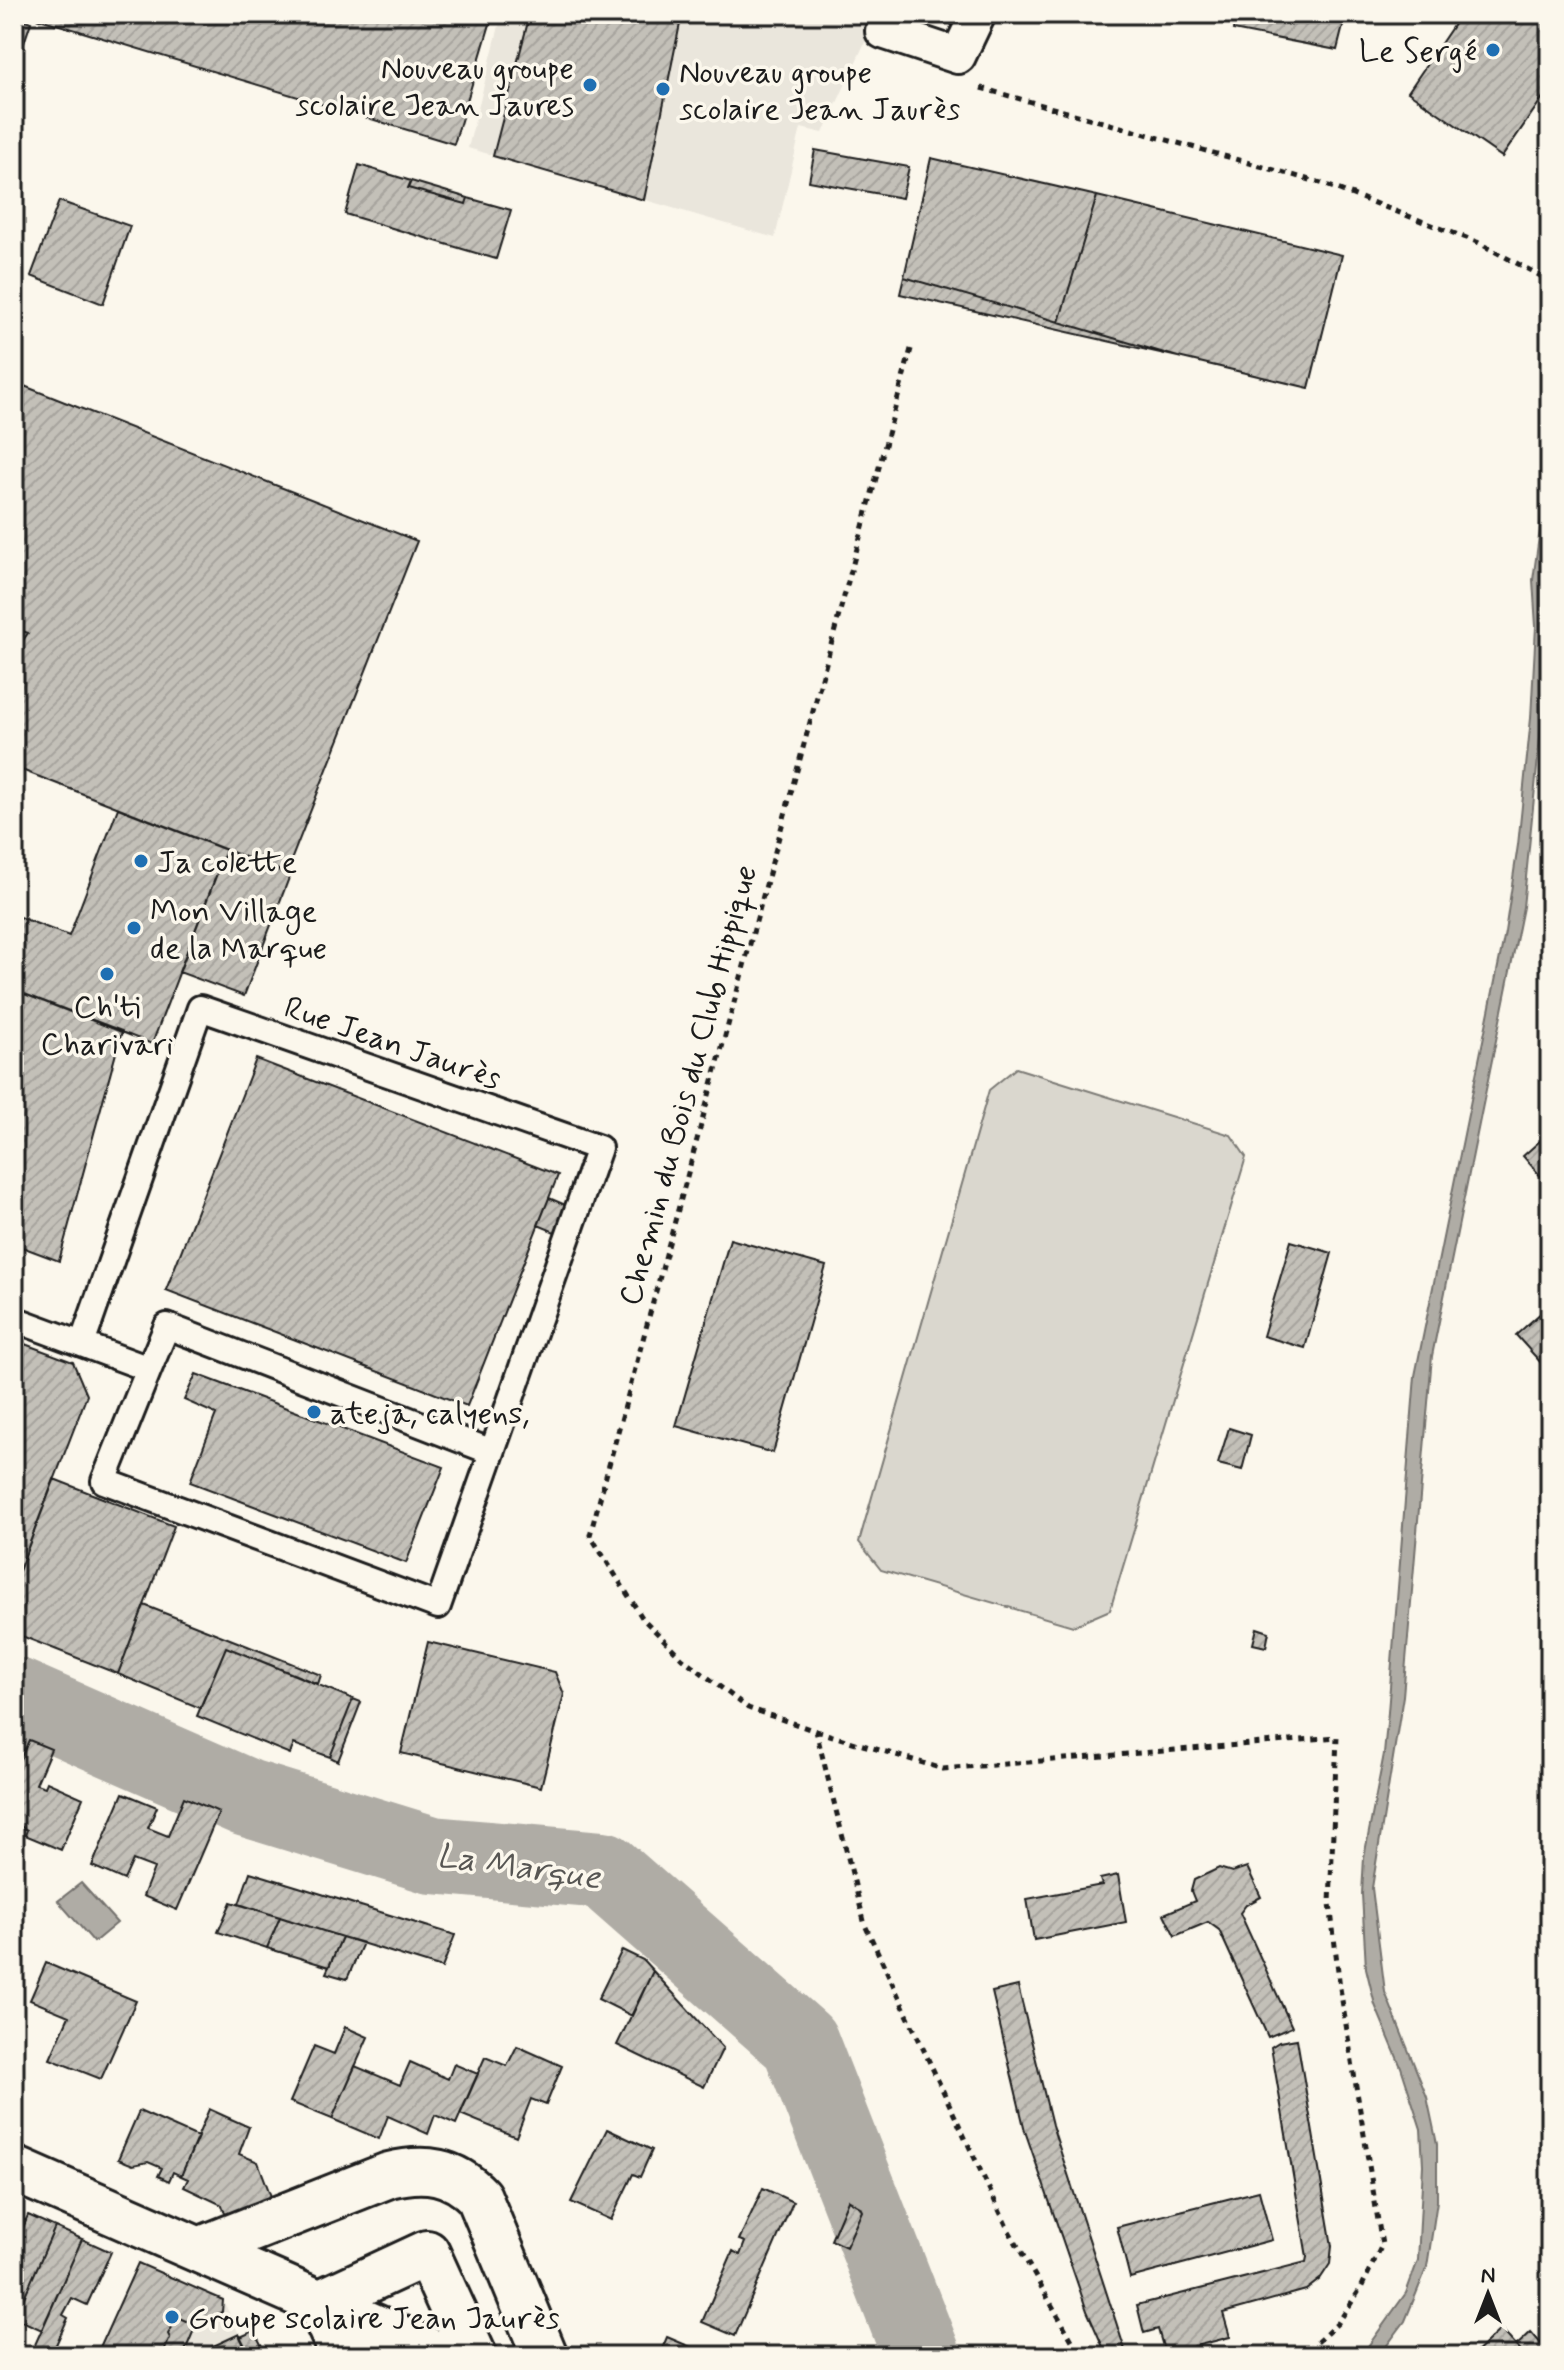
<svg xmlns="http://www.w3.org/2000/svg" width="1564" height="2370" font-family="Mynerve,sans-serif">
<defs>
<pattern id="building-hatch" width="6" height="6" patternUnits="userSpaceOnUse" patternTransform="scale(2)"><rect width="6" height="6" fill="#c3c0b8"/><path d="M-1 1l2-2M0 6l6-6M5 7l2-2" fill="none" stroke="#a7a49e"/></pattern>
</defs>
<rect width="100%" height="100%" fill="#fbf7ec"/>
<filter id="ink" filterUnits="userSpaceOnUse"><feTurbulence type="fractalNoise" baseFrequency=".0125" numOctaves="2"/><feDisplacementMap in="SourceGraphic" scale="16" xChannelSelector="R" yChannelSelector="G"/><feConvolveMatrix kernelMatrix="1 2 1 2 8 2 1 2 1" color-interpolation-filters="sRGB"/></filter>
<g filter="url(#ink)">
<!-- built -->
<path fill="#eae6dc" d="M 502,14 L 878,14 L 823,133 L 801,128 L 775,238 L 468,148 Z
M 138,2263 L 223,2300 L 239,2334 L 192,2356 L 96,2356 Z"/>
<!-- pitch -->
<path fill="#dad7ce" stroke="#7b7a75" stroke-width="2" d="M 1016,1068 L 1231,1135 L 1246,1157 L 1110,1610 L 1073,1626 L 881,1570 L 859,1542 L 989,1090 Z"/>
<!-- water -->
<path fill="#afaca5" stroke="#74726e" stroke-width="2" d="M 1550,457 L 1550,549 L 1547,581 L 1544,698 L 1523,907 L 1432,1356 L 1403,1696 L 1372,1888 L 1385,1992 L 1427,2097 L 1437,2144 L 1437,2201 L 1427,2267 L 1405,2321 L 1379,2356 L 1361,2356 L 1406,2293 L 1418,2260 L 1423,2165 L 1421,2129 L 1401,2067 L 1375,2005 L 1366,1968 L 1362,1894 L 1364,1857 L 1384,1754 L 1388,1712 L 1415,1376 L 1505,932 L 1518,845 L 1531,718 L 1536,626 L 1533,580 Z
M 81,1883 L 117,1923 L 94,1942 L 58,1901 Z"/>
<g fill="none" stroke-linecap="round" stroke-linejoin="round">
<!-- river -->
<path stroke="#afaca5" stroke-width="78" d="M 14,1696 L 247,1798 L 432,1855 L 603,1870 L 800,2043 L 922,2356"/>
</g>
<!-- building -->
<path fill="url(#building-hatch)" stroke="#1c1c1c" stroke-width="2" d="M 23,14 L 370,16 L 493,14 L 454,144 Z
M 530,14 L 682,14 L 644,200 L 493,156 Z
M 1236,14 L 1346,14 L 1337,50 L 1233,30 Z
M 1461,14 L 1550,14 L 1550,87 L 1502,157 L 1408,92 Z
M 14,16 L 31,22 L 25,40 L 14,37 Z
M 14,37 L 25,40 L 22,50 L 14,48 Z
M 815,150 L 909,167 L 902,198 L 809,181 Z
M 931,158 L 1097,196 L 1059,322 L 904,277 Z
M 359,165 L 411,181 L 408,188 L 466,204 L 468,198 L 511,210 L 496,259 L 345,214 Z
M 411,181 L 468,198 L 466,204 L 408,188 Z
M 1097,196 L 1342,255 L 1309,388 L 1178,357 L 1059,322 Z
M 59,201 L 130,226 L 103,304 L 31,276 Z
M 904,277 L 1059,322 L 1178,357 L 900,294 Z
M 14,382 L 417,541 L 286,873 L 14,767 L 14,653 L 28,633 L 14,628 Z
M 14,628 L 28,633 L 14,653 Z
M 118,808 L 226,850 L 152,1044 L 14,990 L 14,915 L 69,936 Z
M 226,850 L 290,875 L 244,996 L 179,972 Z
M 14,990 L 122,1031 L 59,1261 L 14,1244 Z
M 256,1059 L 558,1175 L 467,1406 L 166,1290 Z
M 1550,1132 L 1550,1187 L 1523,1156 Z
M 549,1198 L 568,1206 L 557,1233 L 538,1225 Z
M 730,1239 L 826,1266 L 773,1453 L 676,1426 Z
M 1291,1241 L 1332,1253 L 1305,1348 L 1263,1336 Z
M 1550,1310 L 1550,1373 L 1516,1335 L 1543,1311 L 1546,1313 Z
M 14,1340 L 73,1362 L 87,1395 L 14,1584 Z
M 196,1374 L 444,1467 L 406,1563 L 190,1482 L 216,1414 L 184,1400 Z
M 1229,1428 L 1251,1435 L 1242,1470 L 1218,1464 Z
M 54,1479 L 174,1526 L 118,1674 L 14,1633 L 14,1584 Z
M 144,1605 L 321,1675 L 318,1684 L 226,1647 L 200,1708 L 118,1674 Z
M 1257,1628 L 1269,1632 L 1266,1647 L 1253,1644 Z
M 428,1642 L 555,1672 L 564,1694 L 541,1787 L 401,1753 Z
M 226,1647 L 353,1699 L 330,1757 L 294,1744 L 290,1754 L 197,1716 Z
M 353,1699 L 361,1702 L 338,1761 L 330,1757 Z
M 29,1740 L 51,1749 L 36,1784 L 45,1787 L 47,1782 L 83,1798 L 61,1850 L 25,1835 L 27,1830 L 18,1825 L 14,1835 L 14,1772 Z
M 123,1793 L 157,1807 L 148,1828 L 168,1836 L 184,1797 L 219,1812 L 177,1910 L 143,1896 L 154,1868 L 133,1860 L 124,1880 L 92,1866 Z
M 1247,1867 L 1261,1897 L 1246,1905 L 1240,1913 L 1292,2027 L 1268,2037 L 1219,1930 L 1208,1922 L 1175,1936 L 1164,1914 L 1195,1901 L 1191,1891 L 1194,1880 L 1219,1868 L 1232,1872 Z
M 250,1872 L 455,1935 L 442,1968 L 342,1937 L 239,1904 Z
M 1118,1875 L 1126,1922 L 1034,1940 L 1027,1899 L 1102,1885 L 1100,1879 Z
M 231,1902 L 280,1917 L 267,1948 L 218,1932 Z
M 280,1917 L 342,1937 L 329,1967 L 267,1948 Z
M 342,1937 L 363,1943 L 347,1979 L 326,1973 Z
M 622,1950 L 643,1960 L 653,1971 L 632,2016 L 598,1999 Z
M 46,1963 L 136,2001 L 101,2079 L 50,2059 L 69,2016 L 30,2000 Z
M 653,1971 L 723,2048 L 704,2087 L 617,2045 Z
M 1018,1986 L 1052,2125 L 1127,2356 L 1107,2356 L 1087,2311 L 1025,2131 L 992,1992 Z
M 345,2027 L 368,2037 L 332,2119 L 290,2102 L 314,2046 L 334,2054 Z
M 1297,2039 L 1332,2246 L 1330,2264 L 1320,2279 L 1306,2290 L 1223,2313 L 1230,2337 L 1165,2354 L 1158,2329 L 1144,2333 L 1137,2305 L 1306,2262 L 1307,2257 L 1271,2047 L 1279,2042 Z
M 517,2046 L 562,2066 L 546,2105 L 531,2099 L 516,2137 L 460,2114 L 485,2057 L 507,2066 Z
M 410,2062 L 448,2079 L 454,2064 L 478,2074 L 456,2124 L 435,2115 L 428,2134 L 388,2116 L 379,2139 L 332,2119 L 355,2066 L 400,2085 Z
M 209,2109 L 249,2127 L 239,2154 L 258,2162 L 273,2202 L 227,2219 L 222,2205 L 184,2187 L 188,2179 L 181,2176 Z
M 139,2111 L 198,2137 L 181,2176 L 173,2172 L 169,2181 L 158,2176 L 162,2168 L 148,2162 L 133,2165 L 118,2159 Z
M 607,2129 L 652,2150 L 640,2177 L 633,2174 L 611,2220 L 571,2202 Z
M 763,2188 L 793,2202 L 735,2336 L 702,2322 L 733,2251 L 740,2255 L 745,2242 L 739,2240 Z
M 1259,2191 L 1272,2240 L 1130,2278 L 1117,2227 Z
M 848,2200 L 860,2207 L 862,2211 L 846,2247 L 831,2240 Z
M 14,2215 L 26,2221 L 14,2246 Z
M 28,2215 L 55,2227 L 15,2318 L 14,2246 Z
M 55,2227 L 82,2239 L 42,2330 L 15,2318 Z
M 82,2239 L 111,2252 L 87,2305 L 72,2298 L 63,2315 L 68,2318 L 51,2356 L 30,2356 Z
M 138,2263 L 223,2300 L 222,2312 L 196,2325 L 178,2317 L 168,2334 L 170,2338 L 162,2356 L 96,2356 Z
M 178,2317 L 196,2325 L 183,2356 L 162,2356 L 170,2338 L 168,2334 Z
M 1501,2329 L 1525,2356 L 1472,2356 Z
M 254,2331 L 264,2350 L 249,2356 L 240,2337 Z
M 1531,2332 L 1550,2354 L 1550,2356 L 1525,2356 L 1516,2346 Z
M 239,2334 L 250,2356 L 192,2356 Z
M 667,2337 L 712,2356 L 659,2356 Z"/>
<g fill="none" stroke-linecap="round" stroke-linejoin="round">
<!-- service casing -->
<g stroke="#1c1c1c" stroke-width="30">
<path id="service" d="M 14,1319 L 149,1369 L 104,1481 L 438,1606 L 599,1148 L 200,1008 L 82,1344
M 149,1369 L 167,1326 L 492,1452"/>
</g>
<!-- pedestrian casing -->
<g stroke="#1c1c1c" stroke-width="40">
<path id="pedestrian" d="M 891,14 L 883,31 L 958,56 L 978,14"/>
</g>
<!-- minor casing -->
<g stroke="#1c1c1c" stroke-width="50">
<path id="minor" d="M 14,2169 L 441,2356
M 199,2250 L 389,2175 C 425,2166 453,2170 479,2197 L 545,2356
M 343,2356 L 319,2303 L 427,2253 L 474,2356"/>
</g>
<!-- path -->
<path stroke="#1c1c1c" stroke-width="5" stroke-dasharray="6 6" stroke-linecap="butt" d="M 981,88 L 1321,183 L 1477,242 L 1550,281
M 911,349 L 590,1535 L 643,1619 L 682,1658 L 748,1708 L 816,1731 L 865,1925 L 1008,2229 L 1081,2356
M 816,1731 L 943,1769 L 1337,1737 L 1330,1903 L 1340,1988 L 1382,2245 L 1361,2288 L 1338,2323 L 1302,2356"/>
<!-- service -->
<use href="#service" stroke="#fbf7ec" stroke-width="24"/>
<!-- pedestrian -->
<use href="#pedestrian" stroke="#fbf7ec" stroke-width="34"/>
<!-- minor -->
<use href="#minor" stroke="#fbf7ec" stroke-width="44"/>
</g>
</g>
<!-- markers -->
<g fill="#1f6fb2" stroke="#fbf7ec" stroke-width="3">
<circle cx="1493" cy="50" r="8"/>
<circle cx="590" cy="85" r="8"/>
<circle cx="663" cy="89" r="8"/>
<circle cx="141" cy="861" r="8"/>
<circle cx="134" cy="928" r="8"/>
<circle cx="107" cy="974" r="8"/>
<circle cx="314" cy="1412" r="8"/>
<circle cx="172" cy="2317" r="8"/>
</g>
<g text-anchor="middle" stroke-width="7" stroke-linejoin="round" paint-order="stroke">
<!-- poi labels -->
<g font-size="32" fill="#1c1c1c" stroke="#fbf7ec" text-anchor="start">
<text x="1477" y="61" text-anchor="end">Le Sergé</text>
<text x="574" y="78" text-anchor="end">Nouveau groupe<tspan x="574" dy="37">scolaire Jean Jaures</tspan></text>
<text x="679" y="82">Nouveau groupe<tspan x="679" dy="37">scolaire Jean Jaurès</tspan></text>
<text x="157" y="872">Ja colette</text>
<text x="150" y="921">Mon Village<tspan x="150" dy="37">de la Marque</tspan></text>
<text x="107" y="1017" text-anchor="middle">Ch'ti<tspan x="107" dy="37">Charivari</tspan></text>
<text x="330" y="1423">ateja, calyens,</text>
<text x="188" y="2328">Groupe scolaire Jean Jaurès</text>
</g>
<!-- street labels -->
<g font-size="32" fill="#1c1c1c" stroke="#fbf7ec">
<text transform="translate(393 1042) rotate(19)" y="11">Rue Jean Jaurès</text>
<text transform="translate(687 1085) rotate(-75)" y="11">Chemin du Bois du Club Hippique</text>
</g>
<!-- water labels -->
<g font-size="34" font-style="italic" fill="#575653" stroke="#fbf7ec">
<text transform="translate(519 1865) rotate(8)" y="12">La Marque</text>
</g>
</g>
<!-- margin -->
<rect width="1564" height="2370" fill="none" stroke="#fbf7ec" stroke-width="48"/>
<rect x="24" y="24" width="1516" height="2322" fill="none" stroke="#1c1c1c" stroke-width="3" filter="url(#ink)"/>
<!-- north arrow -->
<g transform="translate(1488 2294)" stroke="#fbf7ec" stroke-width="6" paint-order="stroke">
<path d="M0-6L14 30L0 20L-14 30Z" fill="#1c1c1c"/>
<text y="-12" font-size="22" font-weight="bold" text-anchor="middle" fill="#1c1c1c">N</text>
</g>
</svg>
